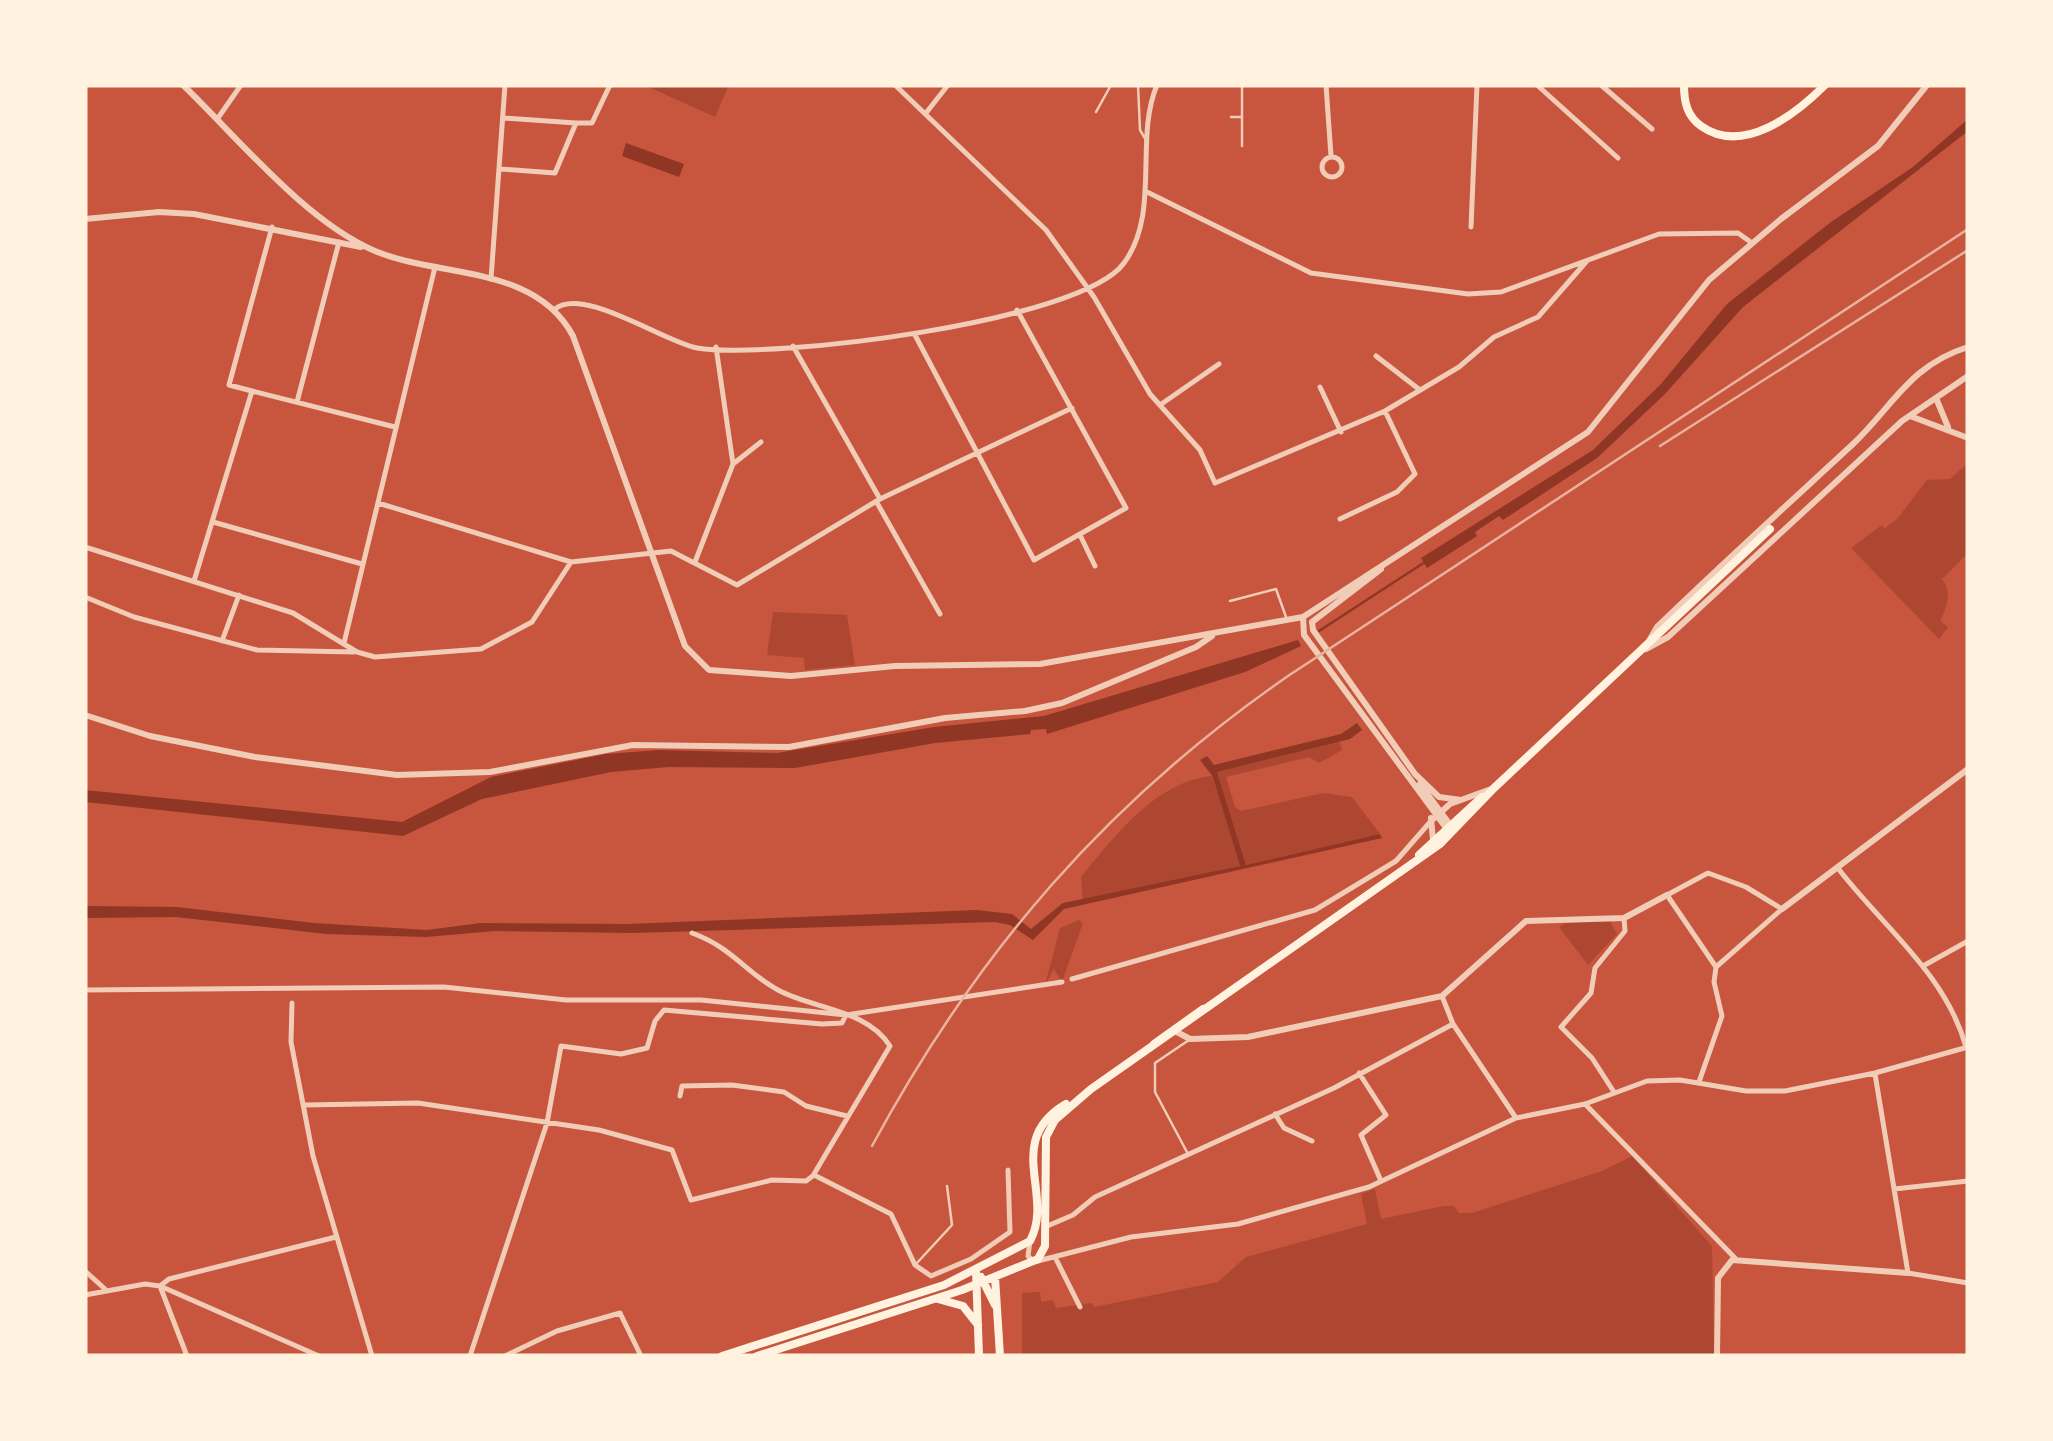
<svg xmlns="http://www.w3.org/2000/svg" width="2053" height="1441" font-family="'Golos Text',sans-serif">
<rect width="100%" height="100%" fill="#c8553d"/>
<!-- green -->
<path fill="#ae4732" d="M 644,85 L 729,85 L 715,117 Z
M 1968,463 L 1968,553 L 1942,579 C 1953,592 1946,609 1940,621 L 1948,627 L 1939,639 L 1851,548 L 1882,525 L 1884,529 L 1897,519 L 1927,480 L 1950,479 Z
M 773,612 L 847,615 L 855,665 L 805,670 L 804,658 L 767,655 Z
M 1339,741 L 1342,750 L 1319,763 L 1309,757 L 1226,777 L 1235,807 L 1241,811 L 1323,793 L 1352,797 L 1380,834 L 1246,865 L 1217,772 Z
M 1213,776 L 1240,866 L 1083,901 L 1081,877 C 1116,835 1156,781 1213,776 Z
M 1079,920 L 1083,923 L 1062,982 L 1054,969 L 1045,985 L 1060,928 Z
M 1610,921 L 1617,934 L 1588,965 L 1559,927 L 1565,923 Z
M 1632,1156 L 1712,1246 L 1714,1356 L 1022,1356 L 1022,1293 L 1040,1292 L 1041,1302 L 1053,1300 L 1056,1308 L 1092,1303 L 1094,1307 L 1218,1282 L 1246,1257 L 1367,1224 L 1361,1194 L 1375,1189 L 1381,1219 L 1444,1206 L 1454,1206 L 1459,1213 L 1472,1213 L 1602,1171 Z"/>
<!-- water -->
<path fill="#8f3625" d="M 1968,119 L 1968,131 L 1743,307 L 1664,395 L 1597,458 L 1503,520 L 1499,516 L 1475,532 L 1477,536 L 1427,568 L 1421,558 L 1593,450 L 1661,384 L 1727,304 L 1831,222 L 1913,167 Z
M 626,143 L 684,164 L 679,177 L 622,156 Z
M 1298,640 L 1301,646 L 1245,672 L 1047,734 L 1046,729 L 1031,730 L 1030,734 L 935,743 L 795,768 L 668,767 L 611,772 L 482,799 L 403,836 L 85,802 L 85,790 L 402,822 L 491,777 L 606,754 L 659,750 L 777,753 L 934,727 L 1044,716 Z
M 1357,723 L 1362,730 L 1350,739 L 1217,772 L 1246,865 L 1380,834 L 1382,838 L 1064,909 L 1033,940 L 1010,925 L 995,922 L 633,933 L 495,931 L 426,937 L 326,934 L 176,917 L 85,918 L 85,906 L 177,907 L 314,923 L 427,930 L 480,923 L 628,924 L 977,910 L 1012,914 L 1031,929 L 1063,903 L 1240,866 L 1213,777 L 1200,760 L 1207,756 L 1214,765 L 1341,734 Z"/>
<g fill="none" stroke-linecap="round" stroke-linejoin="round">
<!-- stream -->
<path stroke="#8f3625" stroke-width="2.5" d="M 1319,631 L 1425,562"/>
<!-- service -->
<path stroke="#f1ccb7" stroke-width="2.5" d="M 1138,85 L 1140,130 L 1146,140
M 1242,85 L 1242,146
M 1096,112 L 1111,85
M 1231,117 L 1240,117
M 1230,601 L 1276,589 L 1286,617
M 1188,1154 L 1155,1092 L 1155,1063 L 1189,1040
M 916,1264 L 952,1225 L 947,1186"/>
<!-- minor -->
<path stroke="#f1ccb7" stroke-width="5" d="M 895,85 L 1046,230 L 1094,297 L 1150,394 L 1200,450 L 1215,483 L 1385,411 L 1459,367 L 1494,337 L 1538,317 L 1586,262
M 1326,85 L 1331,156
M 1537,85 L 1618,158
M 1601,85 L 1652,129
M 926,113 L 948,85
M 218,118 L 241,85
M 576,123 L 592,123 L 610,85
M1322 167a10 10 0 1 1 20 0a10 10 0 1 1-20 0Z
M 501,169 L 555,173 L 576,123 L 503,118
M 1145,191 L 1311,273 L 1468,294 L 1501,292 L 1659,234 L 1738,233 L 1752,243
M 1471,227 L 1477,85
M 491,279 L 505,85
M 555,309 C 583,286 664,342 697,348 C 770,360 1082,322 1124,263 C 1161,213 1134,139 1157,85
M 915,335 L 1034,560 L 1126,508 L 1017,310
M 793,346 L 880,499
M 1376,356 L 1420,390
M 1320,387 L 1341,432
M 252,391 L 395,427
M 297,402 L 339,242
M 1160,405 L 1219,364
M 733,464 L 761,442
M 876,501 L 940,614
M 378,503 L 571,562 L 671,551 L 737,585 L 880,499 L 1072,408
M 1340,519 L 1397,492 L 1415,474 L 1385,411
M 213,522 L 362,564
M 1080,535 L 1095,566
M 85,547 L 293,613 L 357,652 L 375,657 L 481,649 L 532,622 L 571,562
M 695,562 L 733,464 L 716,347
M 194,581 L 252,391 L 229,385 L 272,227
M 85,597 L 134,617 L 257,650 L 354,652
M 222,641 L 239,595
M 344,643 L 435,267
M 1837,867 C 1882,926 1946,974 1966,1047
M 692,933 C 733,948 745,972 778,990 C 813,1009 867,1009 890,1046 L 814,1174
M 1923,966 L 1968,941
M 1072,979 L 1315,910 L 1396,861 L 1431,821
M 85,990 L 444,987 L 566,1000 L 701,1000 L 846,1015 L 1062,982
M 1442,996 L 1453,1024 L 1516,1118
M 292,1003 L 291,1042 L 313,1156 L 372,1356
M 1359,1073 L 1386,1115 L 1361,1135 L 1381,1181
M 1875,1074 L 1908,1273 L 1968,1283
M 1699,1082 L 1722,1016 L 1714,982 L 1716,967 L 1667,895 L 1708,873 L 1746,887 L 1782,909 L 1716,967
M 1614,1092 L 1592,1058 L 1561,1027 L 1591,993 L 1595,968 L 1625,931 L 1624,918
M 680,1096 L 682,1086 L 732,1085 L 784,1092 L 806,1106 L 847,1116
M 1585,1104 L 1735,1258
M 305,1105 L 418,1103 L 599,1130 L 672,1150 L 691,1200 L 772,1180 L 806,1181 L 814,1175 L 891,1214 L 915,1265 L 931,1276 L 971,1259 L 1010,1232 L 1008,1170
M 1275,1114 L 1284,1128 L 1312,1141
M 1894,1189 L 1968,1181
M 1045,1227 L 1073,1215 L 1095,1197 L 1334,1088 L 1453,1024
M 1030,1241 L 1028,1256 L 1034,1262 L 1131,1237 L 1238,1224 L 1369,1187 L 1516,1118 L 1585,1104 L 1647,1081 L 1680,1080 L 1746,1091 L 1785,1091 L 1875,1073 L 1968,1047
M 1056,1259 L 1080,1307
M 85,1271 L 105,1289
M 85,1295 L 145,1284 L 160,1286 L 169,1279 L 336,1237
M 187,1356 L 160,1286 L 319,1356
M 470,1356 L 547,1123 L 561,1046 L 621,1054 L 647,1048 L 655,1021 L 664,1010 L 822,1024 L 842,1023 L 846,1015
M 505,1356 L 557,1331 L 620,1313 L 641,1356"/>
<!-- tertiary -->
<path stroke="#f1ccb7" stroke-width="6" d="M 183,85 C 238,138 305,221 375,251 C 439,278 535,264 573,336 L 685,646 L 709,670 L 791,676 L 895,666 L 1040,664 L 1303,617
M 85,219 L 159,212 L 194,214 L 361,247
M 1936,398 L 1948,427
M 1910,416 L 1968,438
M 1303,617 L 1588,432 L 1709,280 L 1781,219 L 1878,146 L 1927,85
M 1303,617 L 1304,635 L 1449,832
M 1312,622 L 1313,630 L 1415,774 L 1439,797 L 1461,800
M 1312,622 L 1381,569
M 1650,639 L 1657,627 C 1721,565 1787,505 1853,444 C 1893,406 1910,365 1968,347
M 1646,649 L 1668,637 L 1902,421 L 1968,376
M 85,715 L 150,736 L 255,757 L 397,775 L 490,772 L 633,745 L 789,747 L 945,718 L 1025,711 L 1062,703 L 1196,647 L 1212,636
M 1420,784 L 1451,826
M 1431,818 L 1433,840
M 1431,821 L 1450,804 L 1491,789
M 1782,909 L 1968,769
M 1173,1030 L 1190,1039 L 1248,1037 L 1442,996 L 1526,921 L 1624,918 L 1667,895
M 1717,1356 L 1718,1278 L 1732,1260 L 1908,1273"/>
<!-- secondary -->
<path stroke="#fff3e0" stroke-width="8" d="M 1684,85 C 1684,102 1687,116 1701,126 C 1743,156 1796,114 1825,85
M 1493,789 L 1770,529
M 1419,855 L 1482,797
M 1154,1044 L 1203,1009
M 976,1270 L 979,1356
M 981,1277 L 995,1305
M 995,1277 L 1000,1356
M 938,1299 L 963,1306 L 978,1325
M 722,1356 L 944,1285 L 1030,1241 C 1055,1195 1003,1141 1066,1104
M 757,1356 L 962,1290 L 1038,1259 L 1045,1246 L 1046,1137 L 1055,1120 L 1091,1089 L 1440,844 L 1496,786"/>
<!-- rail -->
<path stroke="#e9b49f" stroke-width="2.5" d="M 1660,446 L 1968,250
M 872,1146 C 977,952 1106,802 1288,676 L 1968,229"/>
</g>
<!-- border -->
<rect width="2053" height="1441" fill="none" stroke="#fff3e0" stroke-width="175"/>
</svg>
